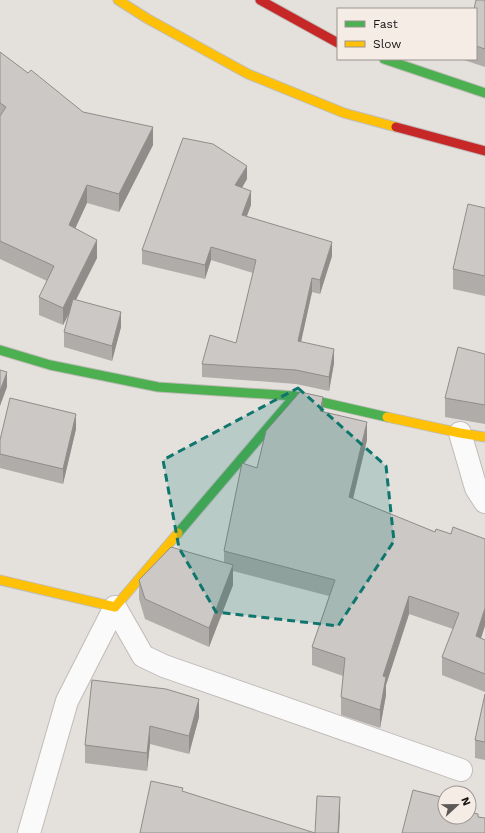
<svg xmlns="http://www.w3.org/2000/svg" width="485" height="833" font-family="'Work Sans',sans-serif">
<rect width="100%" height="100%" fill="#e4e0dc"/>
<g fill="none" stroke-linecap="round" stroke-linejoin="round">
<!-- street casing -->
<g stroke="#bfbcb9" stroke-width="24">
<path id="street" d="M 460,433 L 476,488 L 485,502
M 115,607 L 143,656 L 164,666 L 461,770
M 29,833 L 67,701 L 115,607"/>
</g>
<!-- fast casing -->
<g stroke="#bfbcb9" stroke-width="11">
<path id="fast" d="M 384,59 L 485,93
M 0,350 L 50,365 L 158,387 L 295,396 L 387,417
M 178,533 L 295,396"/>
</g>
<!-- slow casing -->
<g stroke="#bfbcb9" stroke-width="11">
<path id="slow" d="M 118,0 L 148,19 L 248,74 L 344,113 L 396,127
M 387,417 L 460,433 L 485,437
M 0,580 L 115,607 L 178,533"/>
</g>
<!-- jam casing -->
<g stroke="#bfbcb9" stroke-width="11">
<path id="jam" d="M 260,0 L 338,43
M 396,127 L 485,151"/>
</g>
<!-- street -->
<use href="#street" stroke="#fbfafa" stroke-width="22"/>
<!-- fast -->
<use href="#fast" stroke="#4caf50" stroke-width="9"/>
<!-- slow -->
<use href="#slow" stroke="#ffc107" stroke-width="9"/>
<!-- jam -->
<use href="#jam" stroke="#c62828" stroke-width="9"/>
</g>
<!-- wall -->
<path fill="#afaca9" d="M 485,0 L 485,67 L 464,60 L 464,59 L 476,59 L 476,9 Z
M 0,52 L 28,73 L 83,112 L 153,145 L 119,212 L 87,203 L 75,228 L 97,258 L 76,300 L 121,327 L 112,361 L 64,347 L 64,332 L 69,314 L 63,325 L 39,315 L 39,297 L 47,281 L 0,259 Z
M 247,179 L 242,188 L 251,205 L 247,216 L 332,256 L 320,294 L 312,292 L 301,342 L 334,363 L 329,391 L 296,384 L 202,377 L 202,364 L 236,343 L 253,273 L 211,260 L 205,279 L 142,264 L 142,250 Z
M 485,208 L 485,296 L 453,289 L 453,269 Z
M 485,354 L 485,424 L 445,417 L 445,398 Z
M 323,412 L 367,440 L 353,499 L 435,532 L 481,638 L 485,640 L 485,692 L 442,675 L 442,657 L 453,629 L 409,614 L 386,685 L 386,695 L 380,728 L 341,715 L 341,697 L 343,676 L 312,665 L 312,647 L 329,596 L 233,571 L 233,585 L 209,647 L 145,619 L 139,599 L 139,580 L 224,562 L 224,551 L 257,468 Z
M 76,429 L 63,484 L 0,468 L 0,440 Z
M 92,680 L 199,717 L 189,754 L 150,744 L 147,771 L 85,763 L 85,745 Z
M 485,694 L 485,760 L 475,758 L 475,740 Z"/>
<!-- shaded-wall -->
<path fill="#8f8c8a" d="M 153,127 L 153,145 L 119,212 L 119,194 Z
M 247,166 L 247,179 L 235,199 L 235,185 Z
M 87,185 L 87,203 L 69,242 L 69,225 Z
M 251,191 L 251,205 L 242,228 L 242,215 Z
M 97,240 L 97,258 L 63,325 L 63,308 Z
M 332,242 L 332,256 L 320,294 L 320,280 Z
M 211,247 L 211,260 L 205,279 L 205,265 Z
M 312,278 L 312,292 L 298,355 L 298,341 Z
M 121,312 L 121,327 L 112,361 L 112,346 Z
M 334,349 L 334,363 L 329,391 L 329,377 Z
M 7,372 L 7,387 L 0,406 L 0,391 Z
M 323,397 L 323,415 L 320,411 Z
M 76,414 L 76,429 L 63,484 L 63,469 Z
M 367,422 L 367,440 L 349,515 L 349,497 Z
M 233,565 L 233,585 L 209,647 L 209,628 Z
M 409,596 L 409,614 L 386,685 L 386,695 L 380,728 L 380,710 L 383,676 Z
M 485,608 L 485,626 L 476,654 L 476,636 Z
M 199,699 L 199,717 L 189,754 L 189,736 Z
M 150,726 L 150,744 L 147,771 L 147,753 Z
M 340,797 L 340,814 L 339,833 L 338,833 Z"/>
<!-- building -->
<path fill="#ccc8c5" stroke="#8f8c8a" d="M 476,0 L 485,0 L 485,49 L 476,46 L 476,9 L 474,9 Z
M 0,52 L 28,73 L 31,70 L 83,112 L 153,127 L 119,194 L 87,185 L 69,225 L 97,240 L 63,308 L 39,297 L 54,266 L 0,241 L 0,116 L 6,107 L 0,103 Z
M 183,138 L 213,144 L 247,166 L 235,185 L 251,191 L 242,215 L 332,242 L 320,280 L 312,278 L 298,341 L 334,349 L 329,377 L 296,370 L 202,364 L 210,335 L 236,343 L 256,260 L 211,247 L 205,265 L 142,250 Z
M 468,204 L 485,208 L 485,276 L 453,269 Z
M 73,299 L 121,312 L 112,346 L 64,332 Z
M 458,347 L 485,354 L 485,405 L 445,398 Z
M 0,370 L 7,372 L 0,391 Z
M 300,392 L 323,397 L 320,411 L 367,422 L 349,497 L 435,532 L 436,529 L 451,534 L 453,527 L 485,539 L 485,608 L 476,636 L 485,640 L 485,674 L 442,657 L 459,613 L 409,596 L 383,676 L 386,677 L 380,710 L 341,697 L 345,658 L 312,647 L 335,580 L 224,551 L 242,463 L 257,468 L 266,431 Z
M 10,398 L 76,414 L 63,469 L 0,454 L 0,440 Z
M 171,547 L 233,565 L 209,628 L 145,599 L 139,580 Z
M 92,680 L 166,689 L 199,699 L 189,736 L 150,726 L 147,753 L 85,745 Z
M 485,694 L 485,742 L 475,740 Z
M 151,781 L 183,788 L 182,791 L 315,833 L 317,796 L 340,797 L 338,833 L 140,833 Z
M 413,790 L 445,798 L 445,817 L 469,817 L 469,812 L 478,814 L 478,817 L 485,818 L 485,833 L 402,833 Z"/>
<!-- marked area -->
<path fill="#0f766e" fill-opacity="0.2" stroke="#0f766e" stroke-width="3" stroke-dasharray="8 5" stroke-linejoin="round" d="M 298,388 L 386,466 L 394,541 L 338,626 L 216,612 L 179,548 L 163,460 Z"/>
<!-- legend -->
<rect x="337" y="8" width="140" height="52" fill="#f5ece6" stroke="#9b9490"/>
<rect x="345" y="21" width="20" height="6" fill="#4caf50" stroke="#9b9490"/>
<text x="373" y="28" font-size="12" fill="#14110f">Fast</text>
<rect x="345" y="41" width="20" height="6" fill="#ffc107" stroke="#9b9490"/>
<text x="373" y="48" font-size="12" fill="#14110f">Slow</text>
<!-- north arrow -->
<g transform="translate(457 805) rotate(68)"><circle r="19" fill="#f5ece6" stroke="#9b9490"/>
<path d="M0-3L7 15L0 10L-7 15Z" fill="#5d5957"/>
<text y="-6" font-size="11" font-weight="bold" text-anchor="middle" fill="#14110f">N</text>
</g>
</svg>
